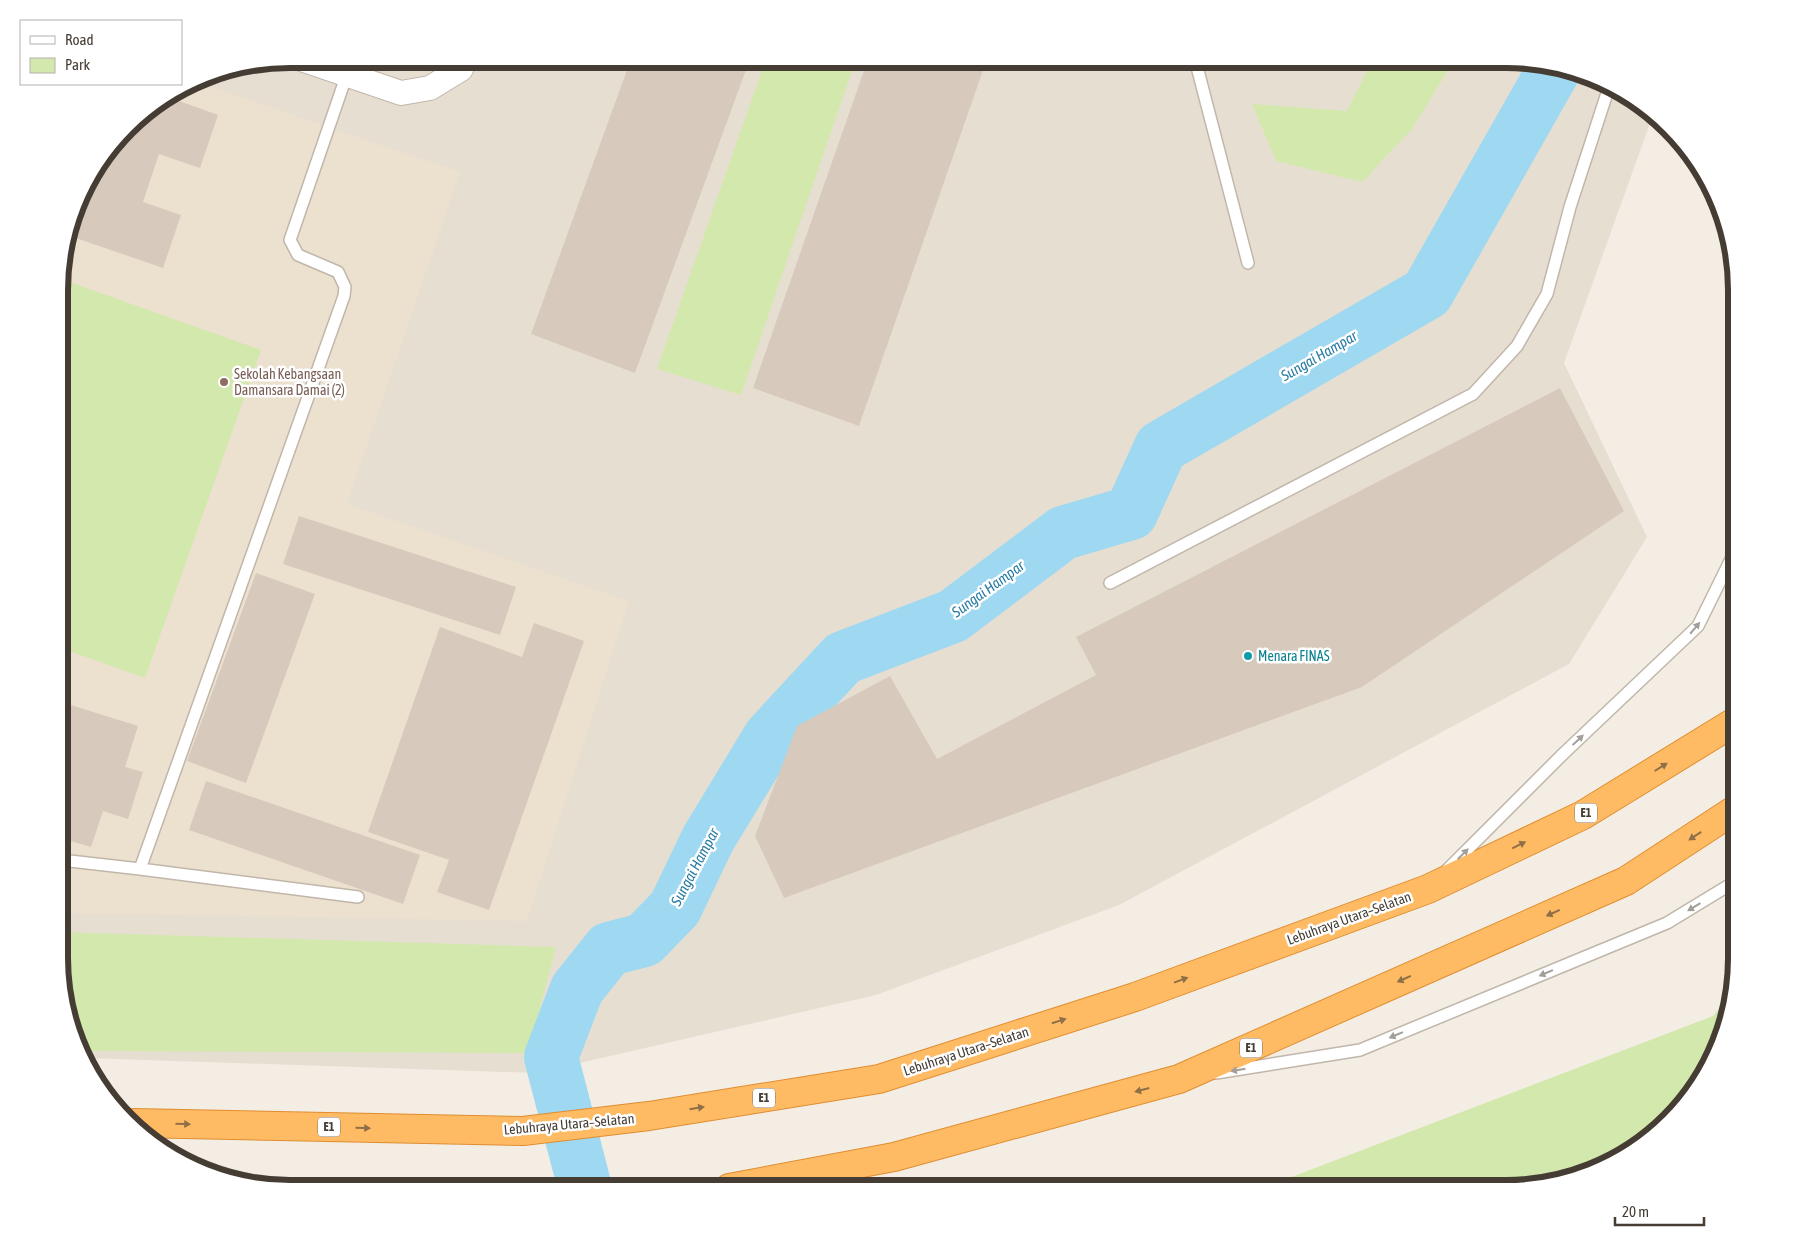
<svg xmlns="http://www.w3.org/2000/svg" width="1795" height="1247" font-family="'Asap Condensed',sans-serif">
<rect width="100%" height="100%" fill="#f3ede4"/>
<!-- residential -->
<path fill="#e7ded2" d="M 290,59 L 1520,59 L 1580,71 L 1646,106 L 1653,115 L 1564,363 L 1647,537 L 1569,664 L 1119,905 L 876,995 L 536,1073 L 85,1058 L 61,987 L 61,260 L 83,187 L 137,116 L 202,76 Z"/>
<!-- education -->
<path fill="#ece0ce" d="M 194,81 L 460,172 L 347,504 L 629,601 L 527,921 L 61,913 L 61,260 L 83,187 L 137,116 Z"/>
<!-- green -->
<path fill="#d3e8ac" d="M 766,59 L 856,59 L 741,395 L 657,369 Z
M 1373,59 L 1455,59 L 1412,129 L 1362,182 L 1276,161 L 1252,104 L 1347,111 Z
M 61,279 L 261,350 L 145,678 L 61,648 Z
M 61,932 L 556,947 L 528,1053 L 82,1051 L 61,987 Z
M 1732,993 L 1724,1032 L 1689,1098 L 1608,1164 L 1505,1188 L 1263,1188 L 1713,1016 Z"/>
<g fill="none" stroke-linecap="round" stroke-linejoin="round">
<!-- river -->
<path stroke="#9fd8f1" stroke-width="54" d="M 585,1188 L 551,1057 L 577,989 L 609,949 L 644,940 L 675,908 L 708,839 L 770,737 L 843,658 L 953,616 L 1063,533 L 1131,513 L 1161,447 L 1427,293 L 1556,66"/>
</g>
<!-- building -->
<path fill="#d7cabd" d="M 397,59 L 421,59 L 411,64 Z
M 631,59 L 750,59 L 635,373 L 531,334 Z
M 868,59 L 987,59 L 859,426 L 753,388 Z
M 168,97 L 218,115 L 200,168 L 159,154 L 143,202 L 181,215 L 163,268 L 70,236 L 90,178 L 137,116 Z
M 1560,388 L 1624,511 L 1362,687 L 784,898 L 755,836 L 797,726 L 890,676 L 937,759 L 1096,675 L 1076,637 Z
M 299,516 L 516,587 L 500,635 L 283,564 Z
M 256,573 L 315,594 L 246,783 L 187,761 Z
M 534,623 L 584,641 L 489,910 L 437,892 L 449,860 L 368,832 L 440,627 L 522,657 Z
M 61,702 L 138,726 L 125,767 L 143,772 L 128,819 L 103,811 L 91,847 L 61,838 Z
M 206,781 L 420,855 L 403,904 L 189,830 Z"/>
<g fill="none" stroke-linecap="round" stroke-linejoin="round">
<!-- service casing -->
<g stroke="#c1b6aa" stroke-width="14">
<path id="service" d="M 1195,59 L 1248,263
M 1110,583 L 1473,394 L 1517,346 L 1547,294 L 1570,207 L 1609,87
M 61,860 L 140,869 L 344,296 L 345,287 L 338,272 L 298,255 L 290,240 L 347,74
M 140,869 L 358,897
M 1447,870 L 1563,754 L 1698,626 L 1736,549
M 1216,1073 L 1360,1050 L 1667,923 L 1736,881"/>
</g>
<!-- minor casing -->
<g stroke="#c1b6aa" stroke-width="26">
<path id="minor" d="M 301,59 L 401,93 L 430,88 L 461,69 L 465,59"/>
</g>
<!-- motorway casing -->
<g stroke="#e08d31" stroke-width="30">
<path id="motorway" d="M 134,1123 L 523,1131 L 649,1116 L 879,1079 L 1135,997 L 1428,889 L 1583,815 L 1736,721
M 729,1188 L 894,1157 L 1179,1079 L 1626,881 L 1736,809"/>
</g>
<!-- service -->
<use href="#service" stroke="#fff" stroke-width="11"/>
<!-- minor -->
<use href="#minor" stroke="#fff" stroke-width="24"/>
<!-- motorway -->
<use href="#motorway" stroke="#ffbb63" stroke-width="28"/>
</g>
<!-- one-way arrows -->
<defs><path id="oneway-solid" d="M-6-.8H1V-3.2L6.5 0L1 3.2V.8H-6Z" transform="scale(1.25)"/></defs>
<g fill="#a29e9a">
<use href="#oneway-solid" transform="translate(1695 628) rotate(-50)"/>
<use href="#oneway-solid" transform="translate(1578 740) rotate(-43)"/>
<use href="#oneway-solid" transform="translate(1463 854) rotate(-45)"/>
<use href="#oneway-solid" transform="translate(1694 907) rotate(149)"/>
<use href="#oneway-solid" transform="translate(1546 973) rotate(157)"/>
<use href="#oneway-solid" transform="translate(1396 1035) rotate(157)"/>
<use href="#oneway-solid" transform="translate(1238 1070) rotate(171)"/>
</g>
<g fill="#8f6f47">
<use href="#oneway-solid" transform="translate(1661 767) rotate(-32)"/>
<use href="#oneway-solid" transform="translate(1695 836) rotate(147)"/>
<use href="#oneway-solid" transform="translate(1519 845) rotate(-26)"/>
<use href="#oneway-solid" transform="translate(1553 913) rotate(156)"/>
<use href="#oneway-solid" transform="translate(1404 979) rotate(156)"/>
<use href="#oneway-solid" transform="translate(1181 980) rotate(-20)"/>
<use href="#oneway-solid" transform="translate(1059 1021) rotate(-18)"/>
<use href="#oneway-solid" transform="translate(1142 1090) rotate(165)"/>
<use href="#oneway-solid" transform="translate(697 1108) rotate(-9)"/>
<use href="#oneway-solid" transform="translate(183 1124) rotate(1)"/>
<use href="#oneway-solid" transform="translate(363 1128) rotate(1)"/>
</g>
<!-- markers -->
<circle fill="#8d6e63" stroke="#fff" stroke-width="2" cx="224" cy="382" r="5"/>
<circle fill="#0f9aa8" stroke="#fff" stroke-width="2" cx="1248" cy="656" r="5"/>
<g text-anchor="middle" stroke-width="5" stroke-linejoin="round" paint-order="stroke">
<!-- shield labels -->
<g fill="#fff" stroke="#7d7771" stroke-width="1">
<rect x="1575" y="803.5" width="22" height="19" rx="4"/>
<rect x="1240" y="1038.5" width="22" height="19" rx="4"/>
<rect x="753" y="1088.5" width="22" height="19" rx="4"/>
<rect x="318" y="1117.5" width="22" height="19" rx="4"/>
</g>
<g font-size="12" font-weight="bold" fill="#453d34">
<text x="1586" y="817">E1</text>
<text x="1251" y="1052">E1</text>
<text x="764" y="1102">E1</text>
<text x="329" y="1131">E1</text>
</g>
<!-- education labels -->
<g font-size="14" fill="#785e54" stroke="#fff" text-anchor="start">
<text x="234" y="379">Sekolah Kebangsaan<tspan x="234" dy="16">Damansara Damai (2)</tspan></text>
</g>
<!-- culture labels -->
<g font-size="14" fill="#0d838f" stroke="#fff" text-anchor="start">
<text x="1258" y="661">Menara FINAS</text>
</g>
<!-- street labels -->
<g font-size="14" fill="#453d34" stroke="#fff">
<text transform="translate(1349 918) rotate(-20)" y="5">Lebuhraya Utara–Selatan</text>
<text transform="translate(966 1051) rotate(-18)" y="5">Lebuhraya Utara–Selatan</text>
<text transform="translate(569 1124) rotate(-5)" y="5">Lebuhraya Utara–Selatan</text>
</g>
<!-- water labels -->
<g font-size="15" font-style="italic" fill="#287ca3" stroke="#fff">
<text transform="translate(1319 356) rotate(-30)" y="5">Sungai Hampar</text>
<text transform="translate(988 589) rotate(-36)" y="5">Sungai Hampar</text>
<text transform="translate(695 867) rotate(-62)" y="5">Sungai Hampar</text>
</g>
</g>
<!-- crop -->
<path d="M0 0H1795V1247H0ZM290 68H1506A222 222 0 0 1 1728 290V958A222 222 0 0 1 1506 1180H290A222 222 0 0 1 68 958V290A222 222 0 0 1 290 68Z" fill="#fff" fill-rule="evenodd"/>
<path fill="none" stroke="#453d34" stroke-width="6" d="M290 68H1506A222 222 0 0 1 1728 290V958A222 222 0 0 1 1506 1180H290A222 222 0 0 1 68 958V290A222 222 0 0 1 290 68Z"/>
<!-- legend -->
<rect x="20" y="20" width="162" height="65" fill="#ffffff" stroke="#b5b1ae"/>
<rect x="30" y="36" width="25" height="8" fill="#ffffff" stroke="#b5b1ae"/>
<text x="65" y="45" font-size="15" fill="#453d34">Road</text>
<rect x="30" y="58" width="25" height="15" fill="#d3e8ac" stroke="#b5b1ae"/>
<text x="65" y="70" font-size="15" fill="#453d34">Park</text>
<!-- scale -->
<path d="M1615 1217v8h89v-8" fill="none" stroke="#453d34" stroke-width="2.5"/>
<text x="1622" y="1217" font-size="15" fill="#453d34" stroke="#ffffff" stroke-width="4" paint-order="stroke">20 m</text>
</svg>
